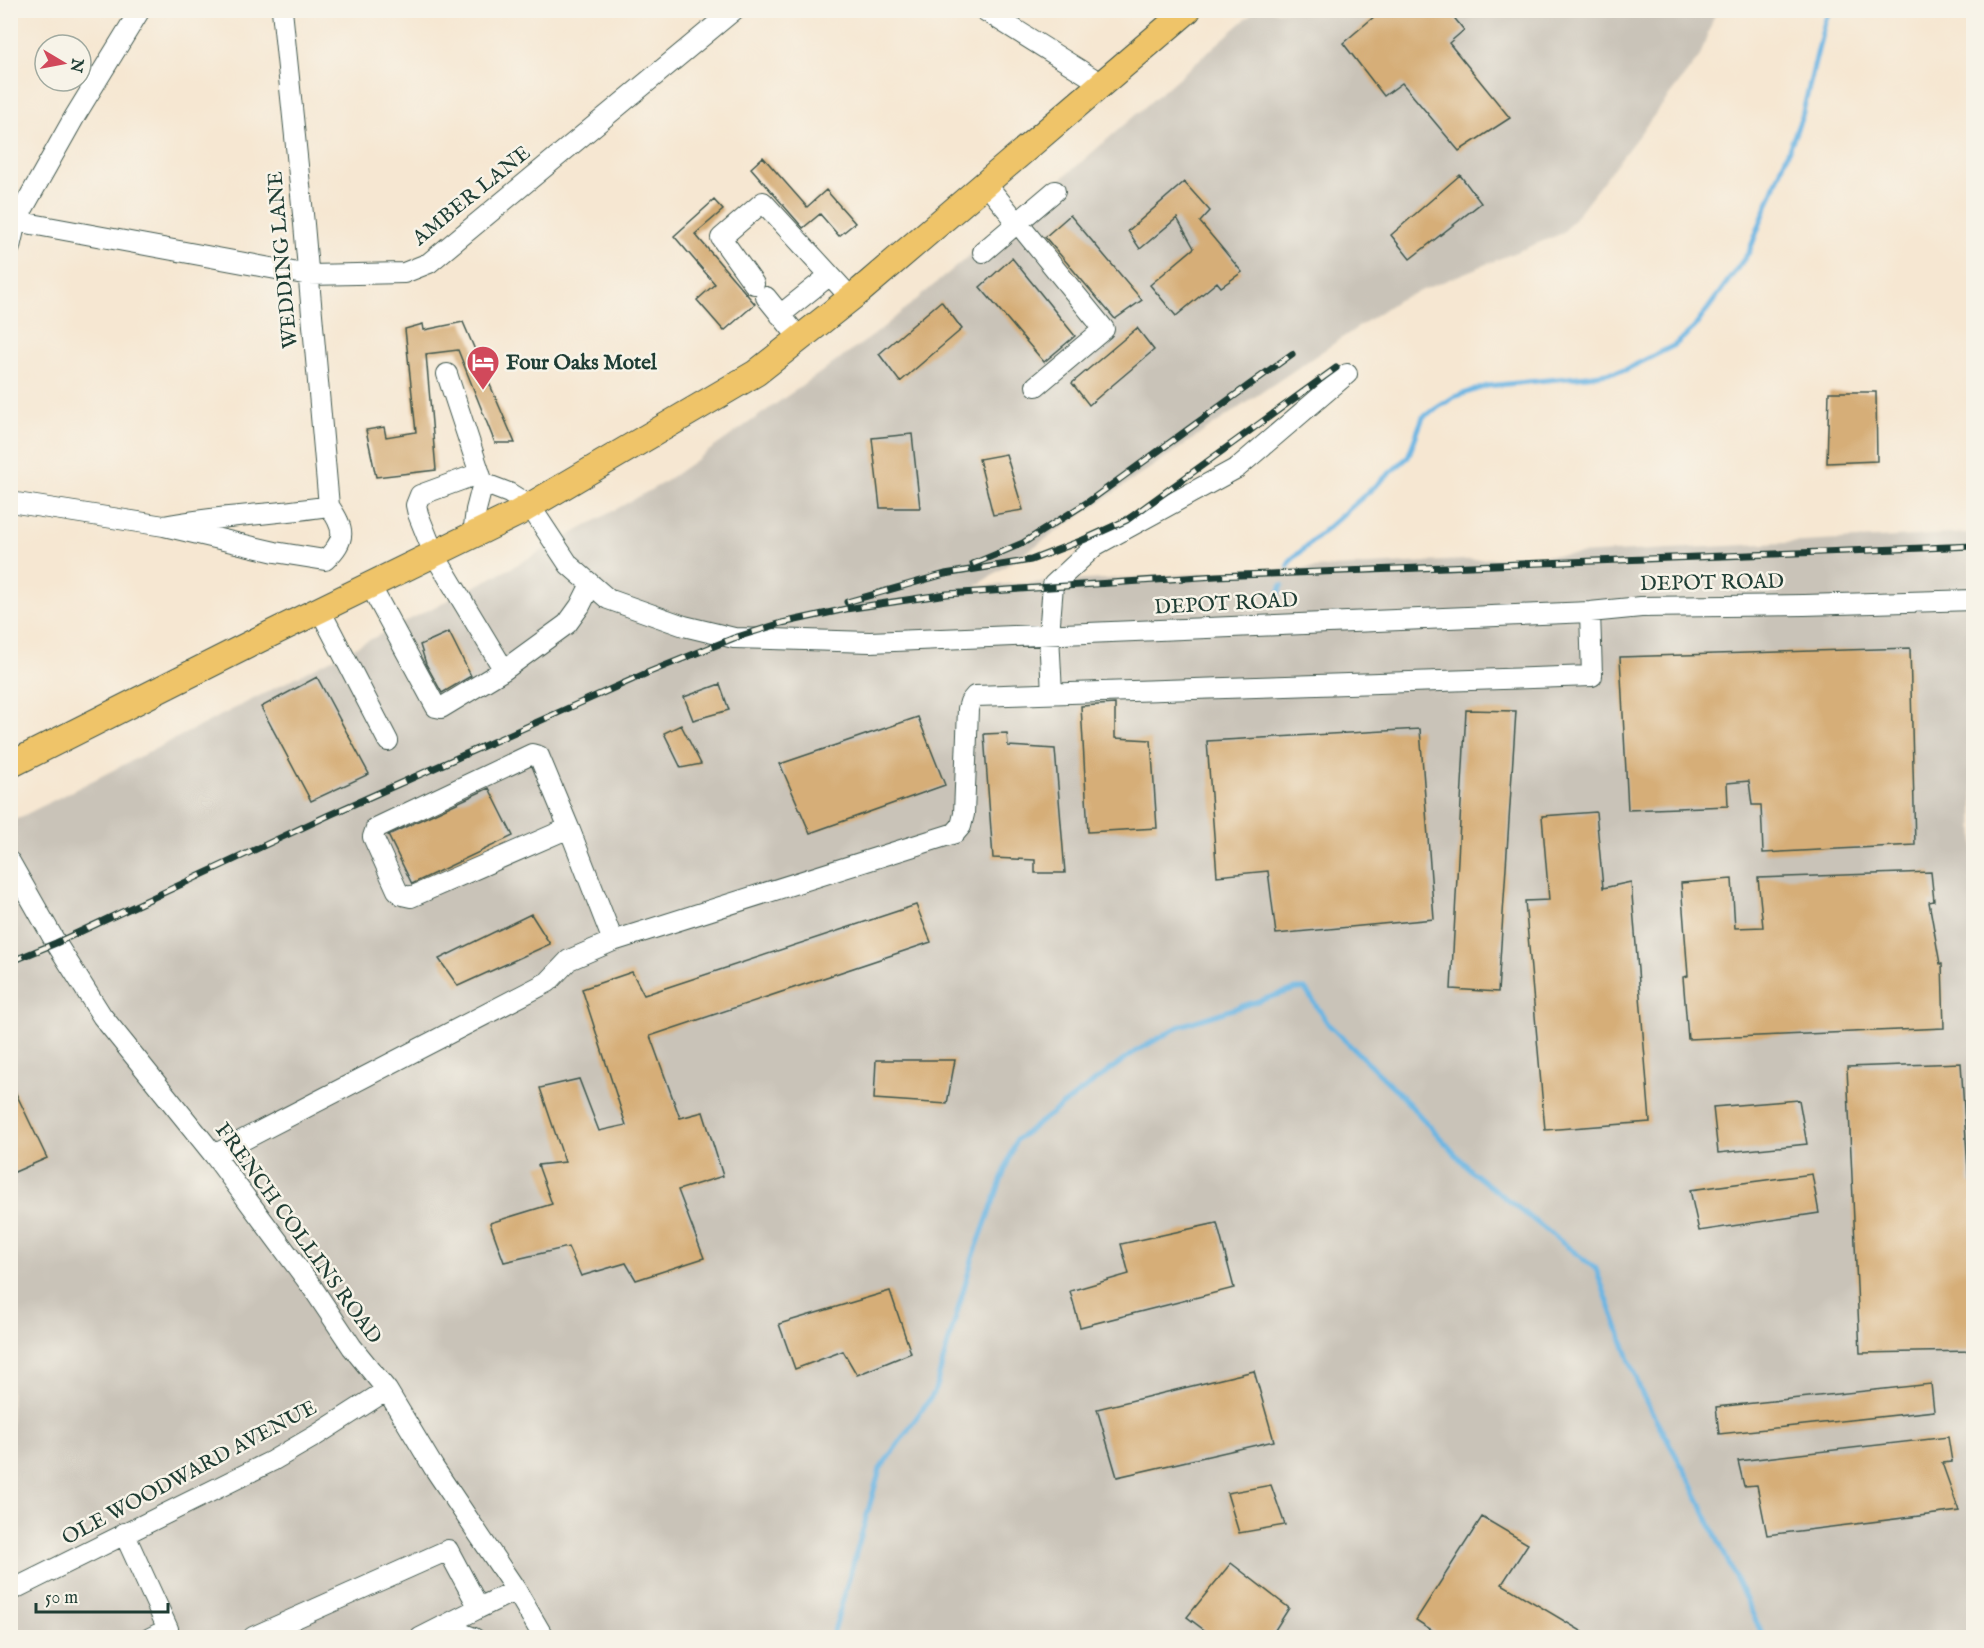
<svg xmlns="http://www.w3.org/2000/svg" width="1984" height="1648" font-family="'IM FELL English',serif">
<rect width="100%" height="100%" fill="#f7f3e8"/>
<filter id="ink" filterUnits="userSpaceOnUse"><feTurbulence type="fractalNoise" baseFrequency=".0167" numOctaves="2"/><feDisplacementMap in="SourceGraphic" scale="12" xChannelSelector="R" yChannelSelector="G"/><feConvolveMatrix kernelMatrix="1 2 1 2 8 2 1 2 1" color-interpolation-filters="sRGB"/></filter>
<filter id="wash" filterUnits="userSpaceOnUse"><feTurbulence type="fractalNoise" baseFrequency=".008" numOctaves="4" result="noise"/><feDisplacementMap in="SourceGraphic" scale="24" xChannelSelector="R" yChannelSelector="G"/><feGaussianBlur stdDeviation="1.35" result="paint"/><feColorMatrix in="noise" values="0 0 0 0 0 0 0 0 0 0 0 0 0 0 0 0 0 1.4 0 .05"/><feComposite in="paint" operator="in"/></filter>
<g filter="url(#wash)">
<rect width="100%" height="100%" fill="#f6e7d2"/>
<!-- industrial -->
<path fill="#c9c3b8" d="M 1255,11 L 1716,11 L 1700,56 L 1563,233 L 1398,300 L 976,586 L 1970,533 L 1974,868 L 1973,1637 L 11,1638 L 11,822 L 511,568 L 663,483 L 874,335 L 1079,164 Z"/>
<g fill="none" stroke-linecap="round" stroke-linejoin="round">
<!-- stream -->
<path stroke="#6bb5e3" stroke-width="5" d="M 1288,566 L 1290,561 L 1408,457 L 1423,417 L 1454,397 L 1487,386 L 1588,376 L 1625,370 L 1675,345 L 1694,328 L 1749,252 L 1802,116 L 1825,21 L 1830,10
M 1277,598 L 1282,585
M 832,1638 L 880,1469 L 934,1393 L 973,1257 L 1016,1140 L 1133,1053 L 1180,1026 L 1296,989 L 1305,989 L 1329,1025 L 1398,1092 L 1472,1172 L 1596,1269 L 1642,1394 L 1689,1479 L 1764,1638"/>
</g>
<g id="blocks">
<!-- building -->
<path fill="#d6ae78" d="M 1382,10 L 1448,10 L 1464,30 L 1449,43 L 1510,118 L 1459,151 L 1402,83 L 1384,96 L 1343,43 Z
M 763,157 L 807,207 L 826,190 L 855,223 L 839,236 L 820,214 L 803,228 L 751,168 Z
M 1460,175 L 1481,203 L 1410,259 L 1391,235 Z
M 1184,182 L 1210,211 L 1200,222 L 1242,272 L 1221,287 L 1217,282 L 1176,316 L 1150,285 L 1194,248 L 1177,218 L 1140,249 L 1128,231 Z
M 714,200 L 723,210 L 695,234 L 755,304 L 724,331 L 697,300 L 715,284 L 674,236 Z
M 1070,215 L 1142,300 L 1115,319 L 1045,237 Z
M 1012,258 L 1075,336 L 1044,362 L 980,287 Z
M 941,301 L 962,329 L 900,382 L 879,354 Z
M 463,322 L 515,443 L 495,443 L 458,350 L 426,354 L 436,470 L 376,477 L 366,430 L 384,427 L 386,437 L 416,432 L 405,329 L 423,324 L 424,330 Z
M 1137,328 L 1154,350 L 1089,405 L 1072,383 Z
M 1829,392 L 1876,392 L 1877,461 L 1827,463 Z
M 912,434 L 920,508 L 880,508 L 872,438 Z
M 1006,454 L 1023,510 L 993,515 L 979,459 Z
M 449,632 L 471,676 L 442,693 L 426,664 L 420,645 Z
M 1910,648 L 1915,845 L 1763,853 L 1761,805 L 1752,805 L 1749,781 L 1727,783 L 1728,806 L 1628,810 L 1620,657 Z
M 317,677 L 369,774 L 311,801 L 261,707 Z
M 720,684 L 729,710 L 693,720 L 684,697 Z
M 1115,704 L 1115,738 L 1151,740 L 1157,828 L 1088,832 L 1081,706 Z
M 1466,710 L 1516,711 L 1498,992 L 1451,989 Z
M 918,717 L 945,785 L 810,833 L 780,764 Z
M 681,725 L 701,764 L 681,768 L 664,733 Z
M 1420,729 L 1434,919 L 1276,934 L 1268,871 L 1217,876 L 1207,741 Z
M 1007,733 L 1008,746 L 1055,749 L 1065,873 L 1035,873 L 1035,860 L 993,858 L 984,734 Z
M 489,788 L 513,836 L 412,884 L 388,835 Z
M 1596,812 L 1603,888 L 1631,882 L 1650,1122 L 1545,1130 L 1525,901 L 1549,900 L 1542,816 Z
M 1931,872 L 1934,901 L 1929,902 L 1940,964 L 1942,964 L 1944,1028 L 1688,1039 L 1683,977 L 1688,976 L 1681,883 L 1732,879 L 1735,928 L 1763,927 L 1758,878 Z
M 916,905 L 931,942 L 650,1036 L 680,1118 L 703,1112 L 723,1176 L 678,1190 L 704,1258 L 636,1280 L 626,1263 L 581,1276 L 568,1247 L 504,1262 L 490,1223 L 552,1204 L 538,1165 L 565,1162 L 540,1088 L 579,1079 L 599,1131 L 626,1125 L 582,989 L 632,972 L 644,995 Z
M 531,914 L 550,944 L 458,986 L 439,959 Z
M 876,1060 L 955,1060 L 947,1104 L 874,1099 Z
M 1961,1063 L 1969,1184 L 1974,1183 L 1974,1351 L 1860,1353 L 1847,1067 Z
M 10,1081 L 47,1158 L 10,1174 Z
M 1799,1100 L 1807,1144 L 1718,1153 L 1713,1107 Z
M 1812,1174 L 1819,1213 L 1699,1231 L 1690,1190 Z
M 1217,1223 L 1234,1288 L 1080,1327 L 1070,1291 L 1129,1274 L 1121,1244 Z
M 890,1291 L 911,1353 L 857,1375 L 843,1351 L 795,1369 L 779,1324 Z
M 1254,1371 L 1274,1441 L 1117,1477 L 1097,1409 Z
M 1931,1384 L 1934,1411 L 1719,1434 L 1716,1407 Z
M 1948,1437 L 1952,1462 L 1942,1463 L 1959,1511 L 1767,1535 L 1757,1485 L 1744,1486 L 1738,1461 Z
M 1271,1485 L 1285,1525 L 1239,1533 L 1227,1493 Z
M 1482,1517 L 1528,1544 L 1502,1584 L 1593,1638 L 1444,1638 L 1416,1620 Z
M 1231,1563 L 1289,1608 L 1270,1638 L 1215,1638 L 1187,1617 Z"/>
</g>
</g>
<g filter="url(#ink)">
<use href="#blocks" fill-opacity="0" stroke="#3f564c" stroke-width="1.5"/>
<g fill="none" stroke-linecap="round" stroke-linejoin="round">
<!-- minor casing -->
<g stroke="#3f564c" stroke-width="22">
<path id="minor" d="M 282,10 L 304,224 L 329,506
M 984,10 L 1102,84
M 986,184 L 1104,329 L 1036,386
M 10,220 L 309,275 L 404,273 L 429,263 L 734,10
M 10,247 L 16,221 L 75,116 L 140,10
M 983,252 L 1055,191
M 754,284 L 721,238 L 763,202 L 851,298
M 766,297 L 800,339
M 780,315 L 830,275
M 447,374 L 483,483 L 509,493 L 530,506 L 569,565 L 608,599 L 684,626 L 734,638 L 870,642 L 1590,612 L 1641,607 L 1804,605 L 1974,600
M 480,473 L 420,495 L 416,505 L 418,514 L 434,554 L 504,670 L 567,624 L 580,606 L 591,584
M 10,502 L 164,526 L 275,552 L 325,560 C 347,540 345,529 329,506 C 274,515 218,515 164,526
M 473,535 L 476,510 L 483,483
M 370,585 L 436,707 L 441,708 L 504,670
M 320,610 L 388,741
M 1052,693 L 1049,635 L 1053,585 L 1096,545 L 1237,468 L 1347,374
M 10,862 L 56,943 L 102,1016 L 214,1155 L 312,1287 L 352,1347 L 387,1390 L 434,1468 L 516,1590 L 544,1638
M 613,941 L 955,833 L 961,826 L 964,814 L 968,709 L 970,702 L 975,696 L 1592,676 L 1590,612
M 214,1155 L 548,982 L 569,960 L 613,941 L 569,828 L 411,897 L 402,895 L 397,890 L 373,837 L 376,828 L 532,754 L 539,756 L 569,828
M 124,1533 L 168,1629 L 150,1638
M 10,1591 L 272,1461 L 315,1436 L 387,1390
M 443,1626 L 474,1638
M 253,1637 L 448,1550 L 479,1608 L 516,1590
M 420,1638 L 479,1608"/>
</g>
<!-- major casing -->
<g stroke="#3f564c" stroke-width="28">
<path id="major" d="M 10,765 L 258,640 L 518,513 L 756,373 L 861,290 L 1188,10"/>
</g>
<!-- minor -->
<use href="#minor" stroke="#fff" stroke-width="20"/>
<!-- major -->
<use href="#major" stroke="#efc469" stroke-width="26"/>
<!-- rail casing -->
<g stroke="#1f3d34" stroke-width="7">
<path id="rail" d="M 973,564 L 1023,543 L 1088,502 L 1292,354
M 847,602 L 945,574 L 1031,560 L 1083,540 L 1127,520 L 1336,368
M 10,962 L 56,943 L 327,816 L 647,673 L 734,638 L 782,623 L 846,609 L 947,594 L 1216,576 L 1974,546"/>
</g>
<!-- rail -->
<use href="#rail" stroke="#f7f3e8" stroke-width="4.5" stroke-dasharray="14" stroke-linecap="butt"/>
</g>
</g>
<!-- icons -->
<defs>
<g id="hotel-pin" transform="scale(1.725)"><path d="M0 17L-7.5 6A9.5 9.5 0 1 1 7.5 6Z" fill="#d1495b" stroke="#f7f3e8"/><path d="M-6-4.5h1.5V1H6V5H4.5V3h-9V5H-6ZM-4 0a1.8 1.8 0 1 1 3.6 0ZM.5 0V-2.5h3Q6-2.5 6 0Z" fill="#fff"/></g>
</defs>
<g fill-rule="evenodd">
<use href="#hotel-pin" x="483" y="362"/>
</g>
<g text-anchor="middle" stroke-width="5" stroke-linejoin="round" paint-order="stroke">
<!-- street labels -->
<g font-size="21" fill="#1f3d34" stroke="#f7f3e8">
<text transform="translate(471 195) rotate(-39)" y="7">AMBER LANE</text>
<text transform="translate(282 260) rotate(-95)" y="7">WEDDING LANE</text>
<text transform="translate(1712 582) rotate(-1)" y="7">DEPOT ROAD</text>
<text transform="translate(1226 603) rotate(-3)" y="7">DEPOT ROAD</text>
<text transform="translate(299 1233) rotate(54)" y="7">FRENCH COLLINS ROAD</text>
<text transform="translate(189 1472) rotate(-28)" y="7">OLE WOODWARD AVENUE</text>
</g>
<!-- poi labels -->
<g font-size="21" font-weight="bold" fill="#1f3d34" stroke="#f7f3e8" text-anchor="start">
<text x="506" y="369">Four Oaks Motel</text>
</g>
</g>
<!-- margin -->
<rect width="1984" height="1648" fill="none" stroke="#f7f3e8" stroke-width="36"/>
<!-- north arrow -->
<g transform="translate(63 63) rotate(100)"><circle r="28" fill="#f7f3e8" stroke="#a1aaa0" stroke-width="1.5"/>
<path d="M0-4.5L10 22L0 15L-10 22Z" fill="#d1495b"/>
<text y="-9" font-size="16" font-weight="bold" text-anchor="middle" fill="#1f3d34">N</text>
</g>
<!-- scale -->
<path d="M36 1603v9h132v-9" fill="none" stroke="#1f3d34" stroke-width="3"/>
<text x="45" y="1603" font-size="18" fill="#1f3d34" stroke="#f7f3e8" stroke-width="4.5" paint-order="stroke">50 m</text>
</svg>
